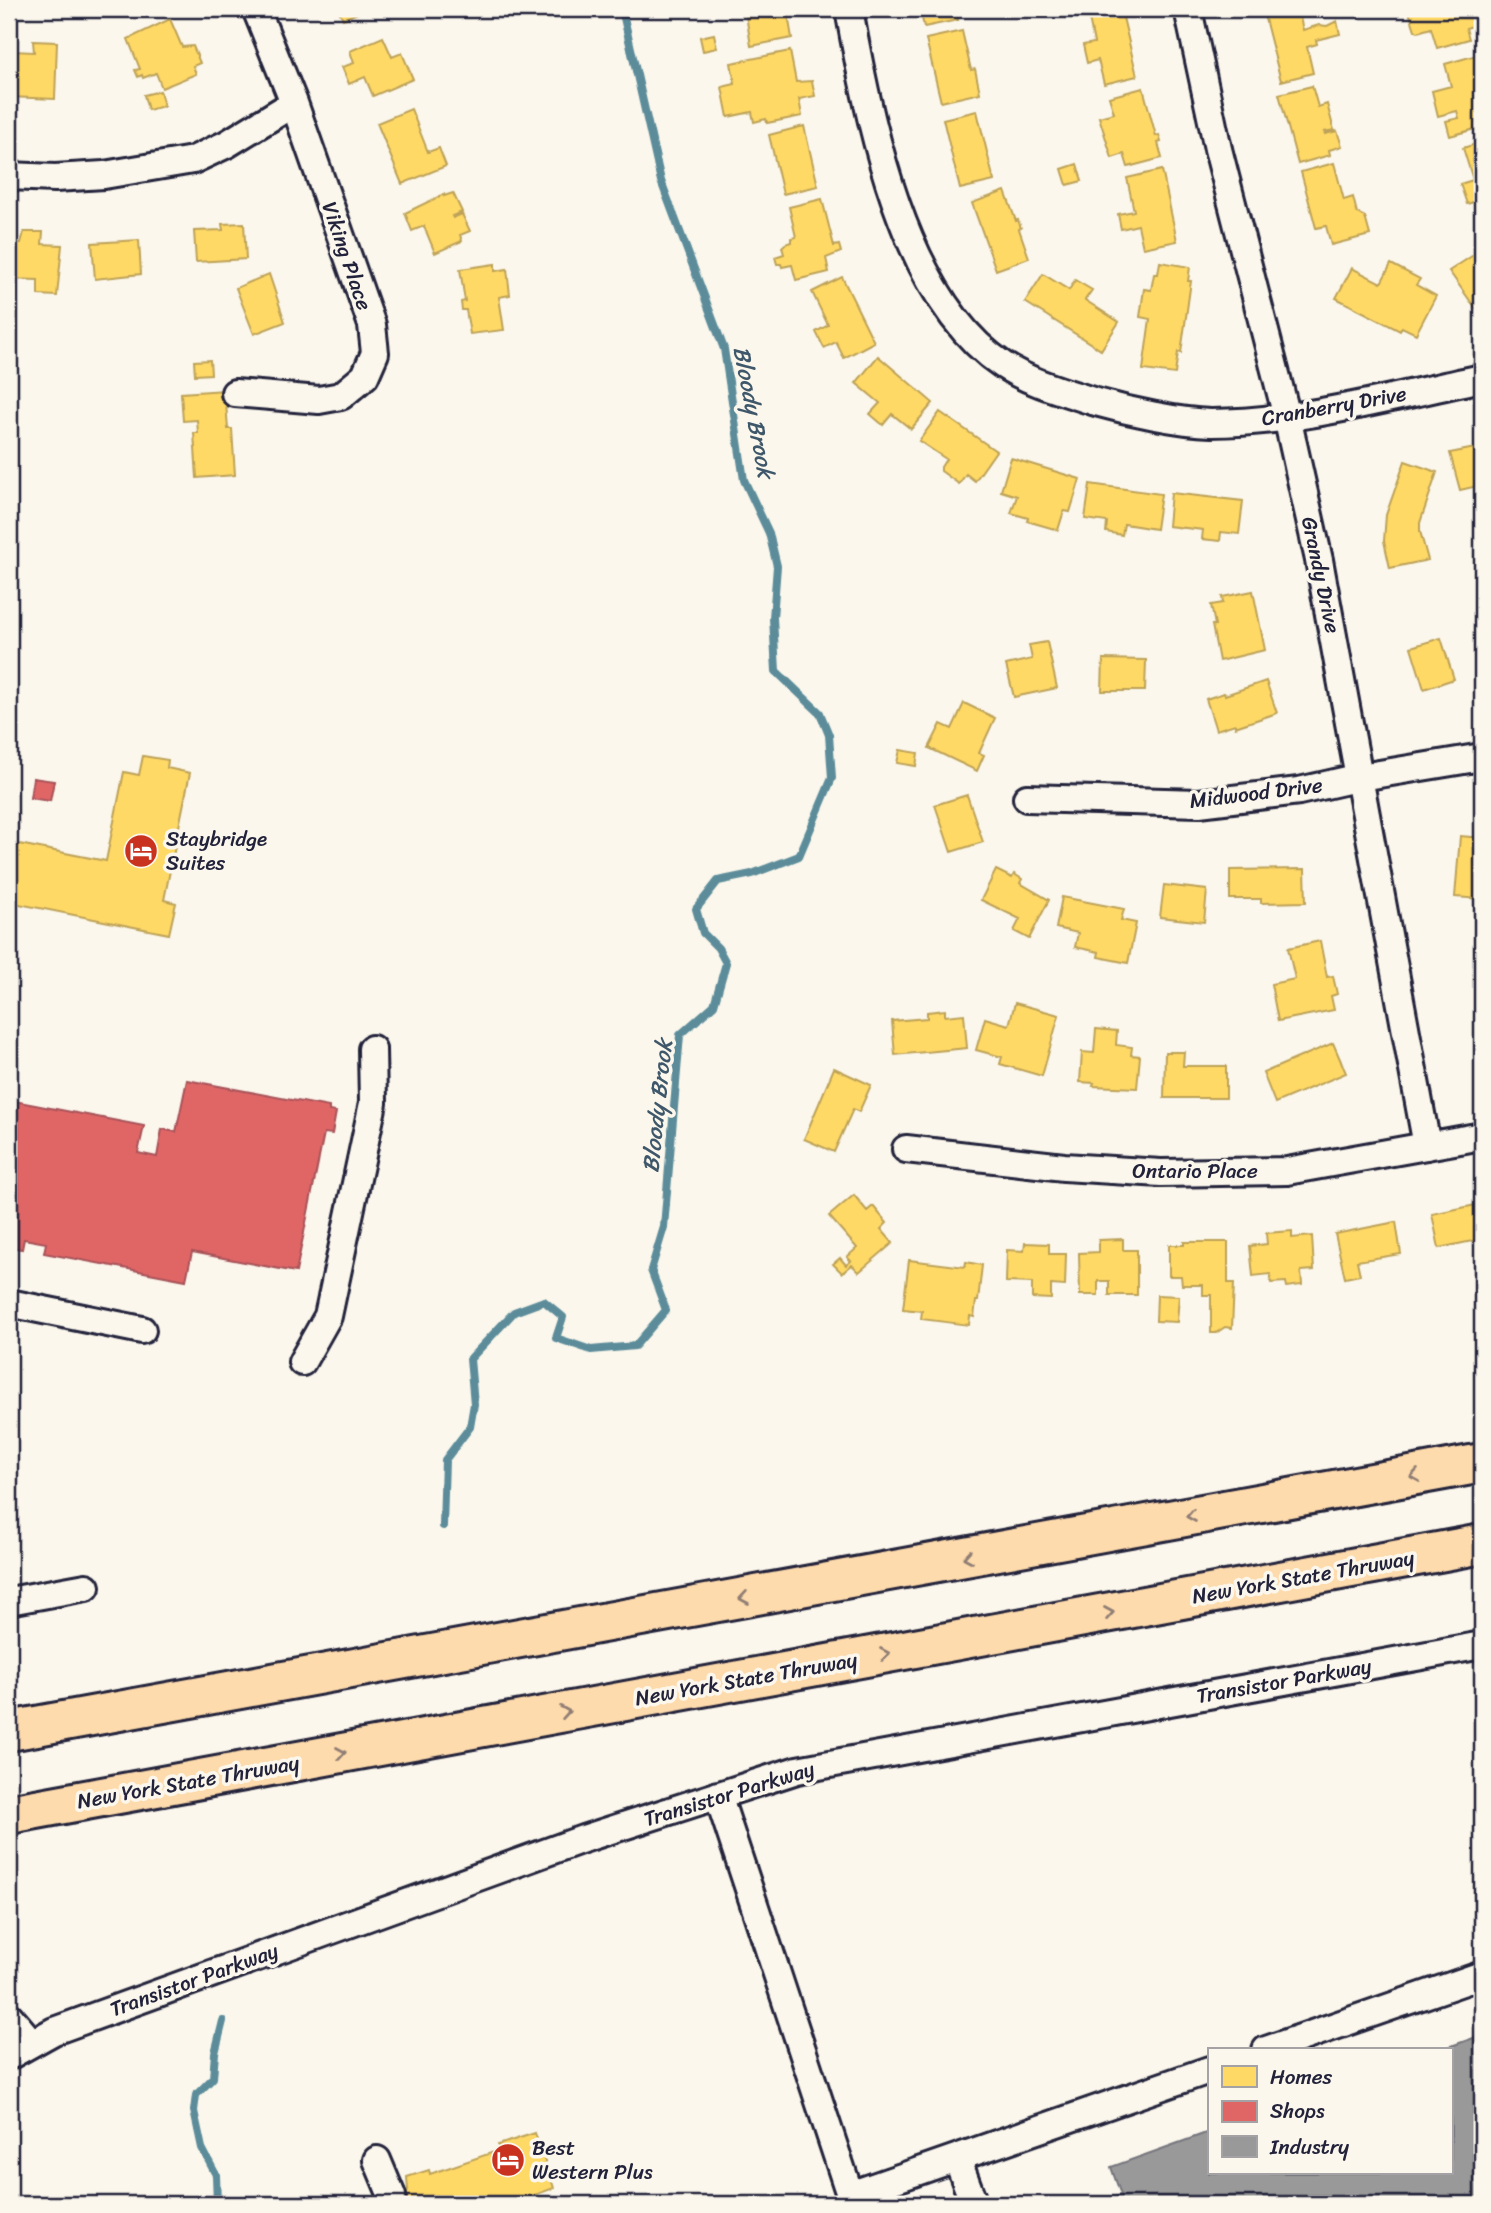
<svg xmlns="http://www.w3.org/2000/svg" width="1491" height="2213" font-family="Sriracha,sans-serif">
<rect width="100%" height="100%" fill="#fbf7ec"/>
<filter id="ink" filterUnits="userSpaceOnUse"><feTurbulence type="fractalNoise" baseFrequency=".0143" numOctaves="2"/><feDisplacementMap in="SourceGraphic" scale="14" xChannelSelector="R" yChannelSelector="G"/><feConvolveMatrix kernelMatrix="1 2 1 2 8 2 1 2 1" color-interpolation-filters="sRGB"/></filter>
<g filter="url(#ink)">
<!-- homes -->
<path fill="#ffd966" stroke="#bda259" stroke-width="2" d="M 338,9 L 367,9 L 343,19 Z
M 745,9 L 787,9 L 792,38 L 751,46 Z
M 920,9 L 956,9 L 958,20 L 924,27 Z
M 1110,9 L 1121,9 L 1137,76 L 1104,84 L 1098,60 L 1087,63 L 1083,45 L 1094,43 L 1088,14 Z
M 1274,9 L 1298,9 L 1303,30 L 1319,25 L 1327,26 L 1337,21 L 1340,34 L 1316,40 L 1317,44 L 1307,47 L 1313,73 L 1281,81 L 1263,11 Z
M 1404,9 L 1469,9 L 1473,26 L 1466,28 L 1469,39 L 1437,48 L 1431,28 L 1418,32 L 1415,30 L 1409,12 Z
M 170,19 L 182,47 L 193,46 L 200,63 L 193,66 L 196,74 L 162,88 L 156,73 L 143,78 L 142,75 L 138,77 L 135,70 L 140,69 L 128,39 Z
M 962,31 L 971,70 L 975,69 L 980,93 L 941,102 L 926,39 Z
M 714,34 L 717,48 L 703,51 L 700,37 Z
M 383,37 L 392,57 L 402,53 L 413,79 L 373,96 L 365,77 L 349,84 L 342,67 L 354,63 L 350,51 Z
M 33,41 L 57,42 L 55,99 L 9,97 L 9,65 L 12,65 L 13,51 L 34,52 Z
M 790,51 L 796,82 L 812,81 L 815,96 L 799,99 L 802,116 L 767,123 L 766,119 L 754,122 L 752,112 L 728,117 L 722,87 L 735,84 L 731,63 Z
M 1477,55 L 1482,76 L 1482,127 L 1450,136 L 1446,121 L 1459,118 L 1457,111 L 1438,116 L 1432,91 L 1451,86 L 1445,64 Z
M 1312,86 L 1318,107 L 1327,104 L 1334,130 L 1324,132 L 1325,134 L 1337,131 L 1342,146 L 1329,150 L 1330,155 L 1298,164 L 1279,94 Z
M 1143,88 L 1156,136 L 1159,135 L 1161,142 L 1158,143 L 1162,158 L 1128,167 L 1124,154 L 1112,158 L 1099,117 L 1114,113 L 1109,97 Z
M 160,91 L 164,106 L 148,110 L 144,95 Z
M 411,109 L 428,152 L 439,148 L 446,166 L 402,184 L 377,123 Z
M 977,111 L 994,181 L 960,189 L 943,119 Z
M 804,126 L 818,186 L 783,194 L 769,135 Z
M 1482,142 L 1482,214 L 1481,215 L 1477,201 L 1467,204 L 1460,184 L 1473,180 L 1463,148 Z
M 1334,163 L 1344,200 L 1353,197 L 1357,213 L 1365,217 L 1370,235 L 1331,245 L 1326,226 L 1316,228 L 1301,172 Z
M 1077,164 L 1082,181 L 1067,185 L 1062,169 Z
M 1162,170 L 1177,241 L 1143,248 L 1138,225 L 1121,229 L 1118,214 L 1134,211 L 1127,178 Z
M 1005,191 L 1016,221 L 1018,220 L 1021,228 L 1019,229 L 1029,258 L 996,270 L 972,203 Z
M 453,193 L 462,212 L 452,216 L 453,218 L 462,214 L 470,231 L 460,235 L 462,241 L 435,253 L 424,226 L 412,231 L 405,213 L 444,194 L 444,196 Z
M 822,199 L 834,246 L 839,245 L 841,252 L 826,258 L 829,272 L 796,280 L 792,265 L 782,267 L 781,264 L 777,264 L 775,257 L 784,254 L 782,247 L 785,244 L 791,242 L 791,238 L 796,237 L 789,207 Z
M 244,223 L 246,259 L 196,262 L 194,231 L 223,230 L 222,224 Z
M 24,232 L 43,232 L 42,244 L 62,245 L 57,296 L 38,295 L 38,280 L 9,279 L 9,243 L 21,243 Z
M 139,240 L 141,274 L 95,279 L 92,243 Z
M 1481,250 L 1482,310 L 1478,312 L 1449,271 Z
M 1160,262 L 1190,267 L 1188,281 L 1191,281 L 1181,353 L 1178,352 L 1175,374 L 1143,370 L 1150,319 L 1140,317 L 1144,289 L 1151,290 L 1154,274 L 1158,274 Z
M 495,264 L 495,271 L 507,269 L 510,295 L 499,297 L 504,330 L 470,334 L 466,310 L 462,310 L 461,302 L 465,301 L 460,269 Z
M 1391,264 L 1420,279 L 1416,285 L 1436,296 L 1416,334 L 1402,327 L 1400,331 L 1336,298 L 1352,268 L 1381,283 Z
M 269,274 L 285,322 L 254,334 L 236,288 Z
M 1043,274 L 1069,290 L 1075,280 L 1092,290 L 1085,300 L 1119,322 L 1101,350 L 1025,302 Z
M 842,277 L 874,342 L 844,358 L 836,342 L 824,348 L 816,332 L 828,325 L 812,292 Z
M 878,356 L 933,403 L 911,429 L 892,414 L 883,425 L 870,414 L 880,403 L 856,383 Z
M 210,360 L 211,374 L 195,375 L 194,361 Z
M 225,390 L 228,429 L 232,429 L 235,475 L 197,478 L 194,433 L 198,433 L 197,420 L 183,421 L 181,393 Z
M 940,412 L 996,451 L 975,481 L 966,474 L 959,484 L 941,471 L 941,467 L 946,459 L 919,441 Z
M 1475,448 L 1476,453 L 1482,451 L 1482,485 L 1460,490 L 1450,453 Z
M 1011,458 L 1080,479 L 1070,512 L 1064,511 L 1058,530 L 1027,521 L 1028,518 L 1011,513 L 1017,496 L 1001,491 Z
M 1405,461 L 1437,472 L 1420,523 L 1420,531 L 1428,560 L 1390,568 L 1384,541 L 1386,515 Z
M 1090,484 L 1161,494 L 1156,529 L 1124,524 L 1122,535 L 1106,532 L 1107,522 L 1085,519 Z
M 1171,493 L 1243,501 L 1239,534 L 1221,532 L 1220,541 L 1202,539 L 1203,530 L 1168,526 Z
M 1253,591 L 1265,650 L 1219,661 L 1212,625 L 1215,625 L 1211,605 L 1223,603 L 1222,597 Z
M 1441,638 L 1454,679 L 1424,689 L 1411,647 Z
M 1047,642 L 1057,688 L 1014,697 L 1006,665 L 1032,659 L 1029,645 Z
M 1103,659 L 1146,660 L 1145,691 L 1102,691 Z
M 1266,681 L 1277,713 L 1235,727 L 1235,724 L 1216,730 L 1206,699 L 1224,693 L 1225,695 Z
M 964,703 L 995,718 L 979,753 L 984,755 L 977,771 L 929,748 L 941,724 L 952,729 Z
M 900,750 L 918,753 L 916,766 L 897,763 Z
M 143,756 L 168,760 L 167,768 L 190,773 L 164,900 L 176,903 L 169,934 L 9,902 L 9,842 L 106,861 L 124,772 L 139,775 Z
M 967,795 L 983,842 L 951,852 L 935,805 Z
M 1460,836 L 1482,838 L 1482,899 L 1455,897 Z
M 1305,869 L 1306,902 L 1261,903 L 1261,899 L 1230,899 L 1230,870 Z
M 996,870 L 1012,878 L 1014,874 L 1022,879 L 1020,883 L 1049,900 L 1029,939 L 1014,931 L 1020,919 L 981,900 Z
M 1164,885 L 1207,890 L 1204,922 L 1160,917 Z
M 1062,897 L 1124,909 L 1121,920 L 1136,923 L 1128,963 L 1098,957 L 1099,952 L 1075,947 L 1078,933 L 1056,928 Z
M 1320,941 L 1327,977 L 1333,976 L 1337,994 L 1331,996 L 1334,1010 L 1278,1021 L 1271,984 L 1295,979 L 1288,948 Z
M 1482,976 L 1482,1015 L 1474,978 Z
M 1015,1003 L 1059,1015 L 1042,1076 L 1000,1064 L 1002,1057 L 976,1050 L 985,1018 L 1009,1025 Z
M 945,1010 L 945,1016 L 964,1014 L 967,1048 L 895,1055 L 892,1021 L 927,1018 L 927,1012 Z
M 1096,1029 L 1117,1031 L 1116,1045 L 1132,1047 L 1131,1055 L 1140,1056 L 1137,1088 L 1093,1086 L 1094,1083 L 1080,1082 L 1082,1052 L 1094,1053 Z
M 1333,1043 L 1346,1073 L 1275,1103 L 1263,1073 Z
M 1165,1052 L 1184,1052 L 1183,1066 L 1226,1066 L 1226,1098 L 1164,1098 Z
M 834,1068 L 871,1085 L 859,1112 L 853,1109 L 834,1152 L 804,1139 Z
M 854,1195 L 867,1211 L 873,1206 L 887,1223 L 881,1229 L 893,1243 L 859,1272 L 852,1265 L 842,1273 L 833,1264 L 840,1258 L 846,1265 L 851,1261 L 847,1257 L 857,1248 L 829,1216 Z
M 1476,1205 L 1478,1213 L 1482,1212 L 1482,1239 L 1439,1248 L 1432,1214 Z
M 1396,1222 L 1401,1254 L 1357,1261 L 1360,1275 L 1345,1278 L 1335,1234 Z
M 1292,1231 L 1292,1238 L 1312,1236 L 1314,1270 L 1301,1271 L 1302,1285 L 1287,1287 L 1286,1282 L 1271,1283 L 1270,1274 L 1253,1276 L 1250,1246 L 1267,1244 L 1266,1233 Z
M 1123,1239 L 1123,1250 L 1137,1250 L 1137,1295 L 1109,1295 L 1109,1281 L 1098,1281 L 1098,1295 L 1080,1295 L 1079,1253 L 1099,1252 L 1099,1240 Z
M 1184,1242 L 1228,1242 L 1228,1283 L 1234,1283 L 1232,1328 L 1225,1327 L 1216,1333 L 1211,1333 L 1211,1295 L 1203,1295 L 1203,1285 L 1182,1285 L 1181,1276 L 1169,1276 L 1169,1245 L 1184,1245 Z
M 1025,1243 L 1049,1244 L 1049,1254 L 1066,1254 L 1065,1286 L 1051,1285 L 1051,1299 L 1032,1298 L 1032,1283 L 1006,1282 L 1007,1250 L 1024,1251 Z
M 909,1260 L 965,1267 L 966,1262 L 982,1265 L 978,1301 L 976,1301 L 974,1317 L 970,1316 L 969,1325 L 921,1319 L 922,1311 L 903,1309 Z
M 1157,1295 L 1179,1296 L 1177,1322 L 1156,1321 Z
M 535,2133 L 554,2188 L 518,2201 L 520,2204 L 377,2204 L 376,2202 L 408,2191 L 407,2177 L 429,2170 L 430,2174 L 500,2150 L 498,2145 Z"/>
<!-- shops -->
<path fill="#e06666" stroke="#a75259" stroke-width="2" d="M 33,778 L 54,781 L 50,801 L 30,798 Z
M 187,1080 L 329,1107 L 329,1111 L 336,1112 L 332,1134 L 324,1133 L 296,1272 L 192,1252 L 186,1280 L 44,1253 L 46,1243 L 24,1239 L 22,1249 L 9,1247 L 9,1100 L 144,1126 L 138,1153 L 157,1157 L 162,1129 L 176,1132 Z"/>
<!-- industry -->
<path fill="#999" stroke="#75757d" stroke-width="2" d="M 1482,2035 L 1482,2204 L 1094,2204 L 1121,2195 L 1111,2167 L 1209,2132 L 1209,2173 L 1451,2173 L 1451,2050 L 1440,2050 Z"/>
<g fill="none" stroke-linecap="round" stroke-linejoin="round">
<!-- stream -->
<path stroke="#5c8c9a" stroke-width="8" d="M 443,1526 L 445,1460 L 470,1427 L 474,1404 L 470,1359 L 514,1312 L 544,1301 L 563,1317 L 556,1338 L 591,1350 L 635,1346 L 666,1310 L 651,1270 L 664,1227 L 680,1035 L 714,1005 L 726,963 L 718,948 L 703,933 L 696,909 L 718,881 L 752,874 L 799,856 L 832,778 L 829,735 L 820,713 L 776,671 L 773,618 L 777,566 L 769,533 L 744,480 L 724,349 L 661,181 L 622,9
M 217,2204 L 216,2175 L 202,2148 L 194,2111 L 196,2095 L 213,2078 L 215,2053 L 223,2021"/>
<!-- minor casing -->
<g stroke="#22223b" stroke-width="32">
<path id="minor" d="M 849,9 C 868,119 904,299 1003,365 C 1031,383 1065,392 1096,402 C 1128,411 1178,422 1211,423 C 1298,423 1396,396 1482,378
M 1188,9 L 1218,149 L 1287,417 L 1319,560 L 1427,1146
M 9,176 L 55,178 L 104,175 L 193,160 L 227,144 L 294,103
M 235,393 L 319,400 L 341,396 L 365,376 L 375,353 L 372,325 L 294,103 L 256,9
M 1027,798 L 1199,803 L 1299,791 L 1361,777 L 1482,757
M 906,1149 L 1064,1167 L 1161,1173 L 1287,1171 L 1482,1136
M 9,1303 L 142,1330
M 302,1362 L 328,1316 L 373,1103 L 372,1049
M 9,1601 L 86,1587
M 718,1795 L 850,2195 L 1209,2070
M 9,2016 L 32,2043
M 1266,2050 L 1482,1975
M 9,2056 L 54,2031 L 583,1839 L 797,1770 L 1482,1645
M 957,2158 L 974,2204
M 377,2160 L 392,2196"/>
</g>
<!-- highway casing -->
<g stroke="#22223b" stroke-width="44">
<path id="highway" d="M 9,1731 L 1482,1463
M 9,1814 L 1482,1544"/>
</g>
<!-- minor -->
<use href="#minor" stroke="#fbf7ec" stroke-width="26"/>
<!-- highway -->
<use href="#highway" stroke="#fedbac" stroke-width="38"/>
</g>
<!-- one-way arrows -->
<defs><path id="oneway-chevron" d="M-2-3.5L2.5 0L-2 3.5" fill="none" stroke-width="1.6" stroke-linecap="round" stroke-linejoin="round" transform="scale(1.75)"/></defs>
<g stroke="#907e74">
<use href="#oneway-chevron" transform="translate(1415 1476) rotate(170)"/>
<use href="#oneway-chevron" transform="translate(1191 1516) rotate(170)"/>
<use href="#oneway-chevron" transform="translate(968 1557) rotate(170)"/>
<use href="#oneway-chevron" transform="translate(744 1598) rotate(170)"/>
<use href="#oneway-chevron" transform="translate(1109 1613) rotate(-10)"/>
<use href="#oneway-chevron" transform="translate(885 1654) rotate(-10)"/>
<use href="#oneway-chevron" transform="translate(565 1712) rotate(-10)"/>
<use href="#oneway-chevron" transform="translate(341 1753) rotate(-10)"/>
</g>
</g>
<!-- icons -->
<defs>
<g id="hotel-disc" transform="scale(1.75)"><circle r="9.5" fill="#c8321e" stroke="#fbf7ec"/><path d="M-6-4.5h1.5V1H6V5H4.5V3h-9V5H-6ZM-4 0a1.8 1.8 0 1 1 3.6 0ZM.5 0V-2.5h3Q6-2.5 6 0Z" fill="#fff"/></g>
</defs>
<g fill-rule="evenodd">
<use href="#hotel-disc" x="141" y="851"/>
<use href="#hotel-disc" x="508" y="2160"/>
</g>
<g text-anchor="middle" stroke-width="7" stroke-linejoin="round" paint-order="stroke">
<!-- street labels -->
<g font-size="21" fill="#22223b" stroke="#fbf7ec">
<text transform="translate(347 256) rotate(71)" y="7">Viking Place</text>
<text transform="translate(1334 406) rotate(-10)" y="7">Cranberry Drive</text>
<text transform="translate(1321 575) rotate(78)" y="7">Grandy Drive</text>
<text transform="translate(1256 793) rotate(-7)" y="7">Midwood Drive</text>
<text x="1195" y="1178">Ontario Place</text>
<text transform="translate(1303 1577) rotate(-10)" y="7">New York State Thruway</text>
<text transform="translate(746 1679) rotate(-10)" y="7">New York State Thruway</text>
<text transform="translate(1284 1681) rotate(-10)" y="7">Transistor Parkway</text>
<text transform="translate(188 1782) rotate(-10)" y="7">New York State Thruway</text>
<text transform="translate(729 1794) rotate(-17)" y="7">Transistor Parkway</text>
<text transform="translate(194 1980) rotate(-20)" y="7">Transistor Parkway</text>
</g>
<!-- poi labels -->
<g font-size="21" fill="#22223b" stroke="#fbf7ec" text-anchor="start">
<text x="166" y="846">Staybridge<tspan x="166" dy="24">Suites</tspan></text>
<text x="532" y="2155">Best<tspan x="532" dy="24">Western Plus</tspan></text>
</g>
<!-- water labels -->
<g font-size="23" font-style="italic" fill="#3f576a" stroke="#fbf7ec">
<text transform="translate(754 412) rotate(79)" y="8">Bloody Brook</text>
<text transform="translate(657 1106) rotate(-84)" y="8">Bloody Brook</text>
</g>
</g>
<!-- margin -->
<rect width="1491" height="2213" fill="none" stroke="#fbf7ec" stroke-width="35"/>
<rect x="18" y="18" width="1456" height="2178" fill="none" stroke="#22223b" stroke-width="2.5" filter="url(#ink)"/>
<!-- legend -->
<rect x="1208" y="2048" width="245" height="126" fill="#fbf7ec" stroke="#a4a2a5" stroke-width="2"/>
<rect x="1222" y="2066" width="35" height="21" fill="#ffd966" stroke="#a4a2a5" stroke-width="2"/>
<text x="1270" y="2084" font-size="21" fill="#22223b">Homes</text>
<rect x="1222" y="2101" width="35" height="21" fill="#e06666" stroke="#a4a2a5" stroke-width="2"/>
<text x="1270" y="2118" font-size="21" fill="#22223b">Shops</text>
<rect x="1222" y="2136" width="35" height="21" fill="#999999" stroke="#a4a2a5" stroke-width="2"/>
<text x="1270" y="2154" font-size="21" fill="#22223b">Industry</text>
</svg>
